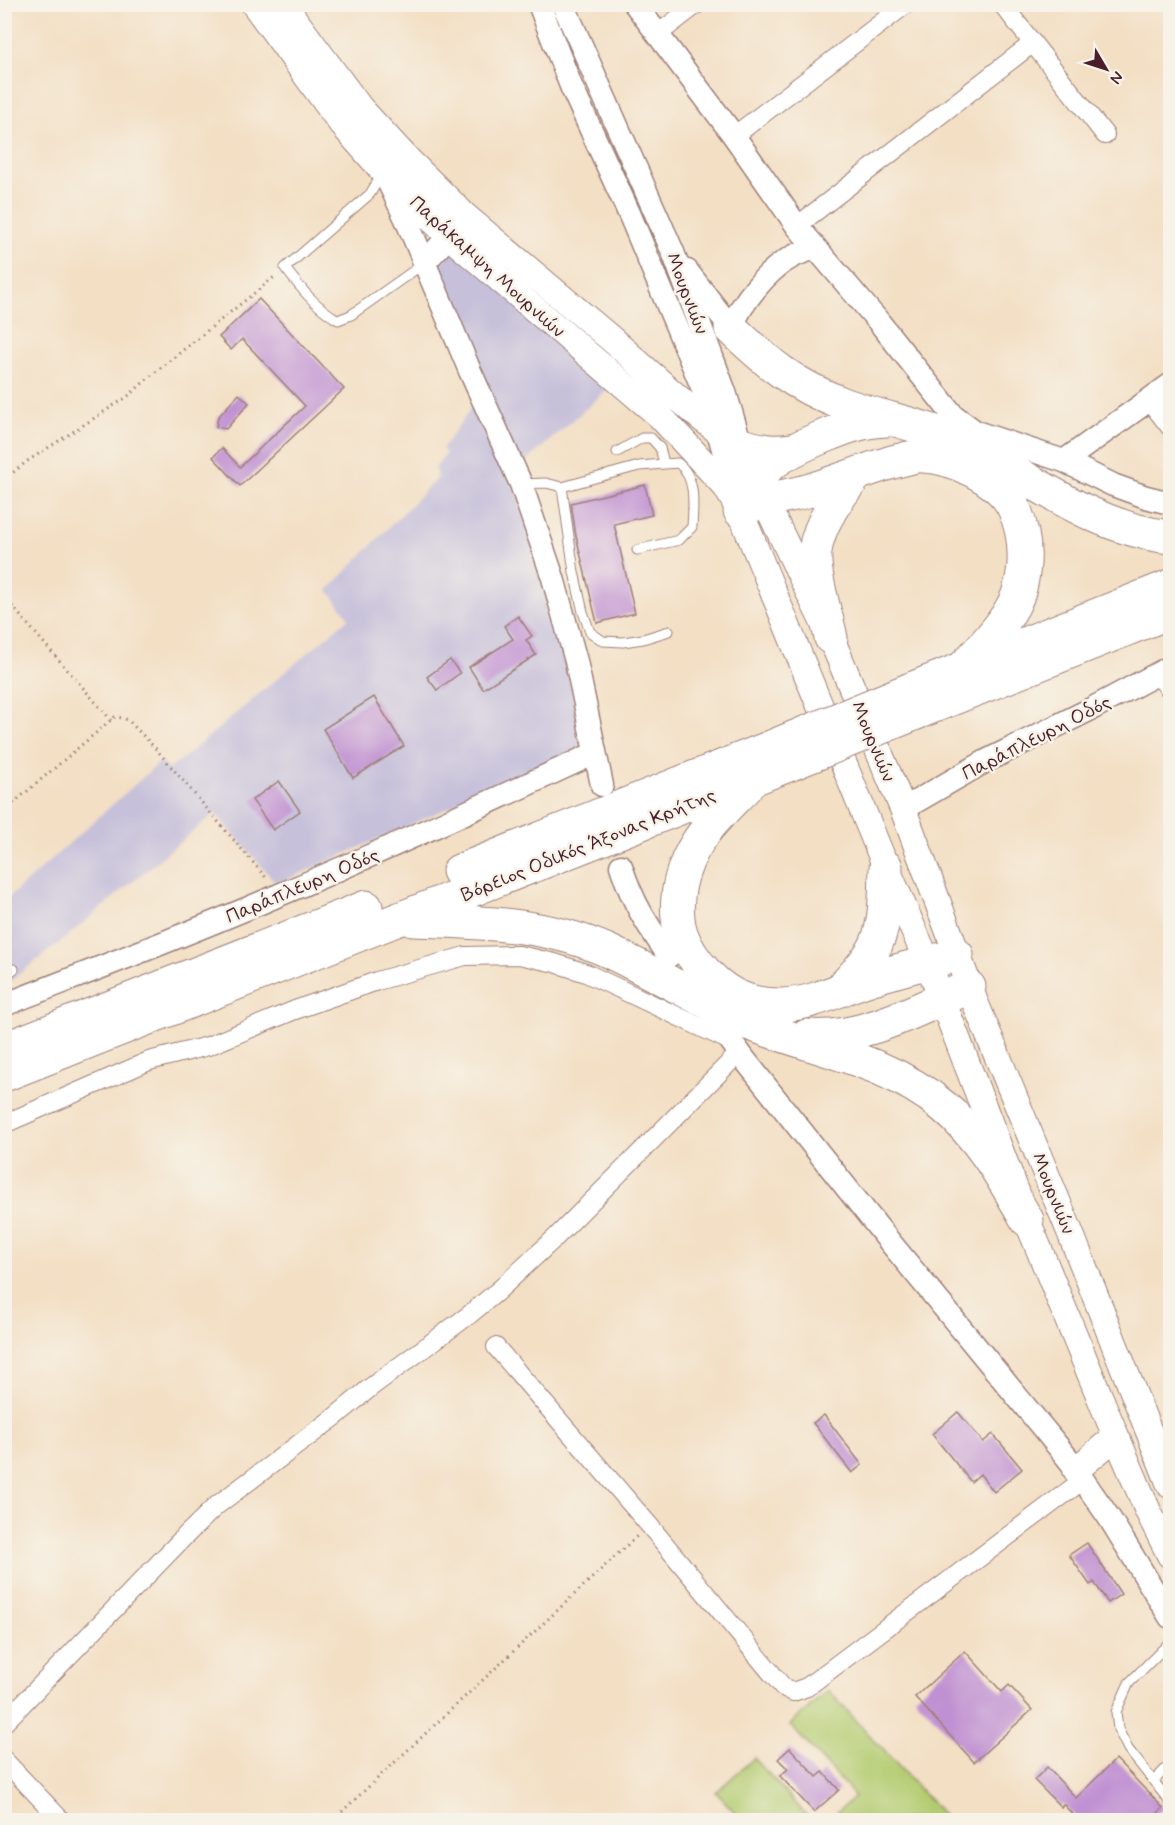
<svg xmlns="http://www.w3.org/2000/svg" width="1175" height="1825" font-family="Mynerve,sans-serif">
<rect width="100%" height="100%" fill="#f7f3e8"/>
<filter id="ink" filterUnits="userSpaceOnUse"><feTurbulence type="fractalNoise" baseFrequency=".0167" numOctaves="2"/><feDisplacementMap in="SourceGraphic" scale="12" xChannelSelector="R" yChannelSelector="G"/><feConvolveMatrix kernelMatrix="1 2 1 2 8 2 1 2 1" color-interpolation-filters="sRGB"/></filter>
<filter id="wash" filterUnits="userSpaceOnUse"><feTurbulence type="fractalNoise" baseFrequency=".008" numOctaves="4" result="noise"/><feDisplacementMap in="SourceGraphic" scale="24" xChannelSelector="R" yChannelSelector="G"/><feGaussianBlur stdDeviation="1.35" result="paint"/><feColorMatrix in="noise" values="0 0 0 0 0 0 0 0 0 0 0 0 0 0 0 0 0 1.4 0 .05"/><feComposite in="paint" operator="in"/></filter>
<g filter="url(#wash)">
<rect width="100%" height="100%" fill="#f3dfc4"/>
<!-- industrial -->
<path fill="#c6c0da" d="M 452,250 L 615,383 L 511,475 L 555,607 L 584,747 L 277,884 L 215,813 L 59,943 L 5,985 L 4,902 L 161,761 L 169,770 L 349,618 L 328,590 L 437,478 L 435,469 L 446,453 L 442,449 L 487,385 L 443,275 L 442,263 L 447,255 Z"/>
<!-- green -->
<path fill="#b4cc71" stroke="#7f764e" stroke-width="1.5" d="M 828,1690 L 948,1820 L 829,1820 L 855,1796 L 790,1725 Z
M 754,1758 L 811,1820 L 742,1820 L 716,1792 Z"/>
<g id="blocks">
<!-- building -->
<path fill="#c090d2" d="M 259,299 L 344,389 L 240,486 L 213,457 L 222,448 L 240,467 L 305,406 L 242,339 L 231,350 L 219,337 Z
M 239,394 L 249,403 L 226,429 L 216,427 L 218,417 Z
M 645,485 L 652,515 L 614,524 L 635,613 L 597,623 L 576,536 L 571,503 Z
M 518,616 L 532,636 L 526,640 L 536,655 L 483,689 L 469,667 L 513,639 L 504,626 Z
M 450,660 L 460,673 L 437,690 L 427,677 Z
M 374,697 L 404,746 L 353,778 L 323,729 Z
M 279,781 L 300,811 L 273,830 L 252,800 Z
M 958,1412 L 983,1442 L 993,1434 L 1022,1469 L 994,1492 L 980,1474 L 971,1482 L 932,1434 Z
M 824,1415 L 862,1465 L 852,1473 L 813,1423 Z
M 1087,1543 L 1121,1594 L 1108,1603 L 1094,1582 L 1090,1585 L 1069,1555 Z
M 965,1651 L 1002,1692 L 1009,1685 L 1032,1710 L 974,1762 L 915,1697 Z
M 790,1748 L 817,1777 L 823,1772 L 839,1790 L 814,1812 L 780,1776 L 788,1769 L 778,1759 Z
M 1116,1759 L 1163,1808 L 1150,1821 L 1079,1821 L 1063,1804 L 1061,1807 L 1034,1780 L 1047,1767 L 1076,1798 Z"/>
</g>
</g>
<g filter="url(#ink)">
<use href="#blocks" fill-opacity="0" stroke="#9e7f78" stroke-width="1.5"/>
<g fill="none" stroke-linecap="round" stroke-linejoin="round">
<!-- service casing -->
<g stroke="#9e7f78" stroke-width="11">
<path id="service" d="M 382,174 L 370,194 L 285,268 C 302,290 315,306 338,320 L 351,315 L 423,264
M 617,452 L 642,438 L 651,438 L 660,448 L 664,463
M 521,484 L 546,483 L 562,487 L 639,466 L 678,463 C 697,478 693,505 692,527 L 679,540 L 637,550
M 562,487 L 574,572 L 583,612 L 590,632 L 603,641 L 623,642 L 643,639 L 669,631
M 4,977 L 14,969
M 1170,1642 L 1129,1683 L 1116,1712 L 1118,1729 L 1128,1749 L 1170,1802
M 1154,1781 L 1170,1764"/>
</g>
<!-- minor casing -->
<g stroke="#9e7f78" stroke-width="20">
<path id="minor" d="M 1002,4 L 1105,135
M 658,34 L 697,4
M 734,136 L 906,4
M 797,226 L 1033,43
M 1149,400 L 1170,427
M 1156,673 L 1170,690
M 4,1124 L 149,1061 L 208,1046 L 295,1010 L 377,981 L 465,956 L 519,955 L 555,963 L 586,973 L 728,1040
M 496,1347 L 649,1525 L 783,1687 L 793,1692 L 807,1687 L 1083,1480
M 4,1723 L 183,1538 L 216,1506 L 336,1416 L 371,1387 L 469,1315 L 499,1290 L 555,1238 L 739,1053
M 4,1760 L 61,1820"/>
</g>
<!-- tertiary casing -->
<g stroke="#9e7f78" stroke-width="25">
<path id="tertiary" d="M 539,4 L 571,86 L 629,213 L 705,394 L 718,431 L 737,501
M 563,4 L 673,252 L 725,392 L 741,445
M 635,4 L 734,136 L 797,226 L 879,322 L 953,415 L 976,432 L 1064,461 L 1113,485 L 1146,497 L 1170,503
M 386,177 L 406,219 L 470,371 L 521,484 L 553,578 L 576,661 L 602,785
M 424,263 L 462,222
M 687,271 L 731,328 C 742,302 767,270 792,257 C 799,253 807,251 814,248
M 1064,461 L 1170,385
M 903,809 L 986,761 L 1093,708 L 1170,667
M 621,866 C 633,904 647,924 669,956
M 4,1005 C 96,969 189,934 279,895 C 386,850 490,802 595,753
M 719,1025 L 745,1060 L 885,1236 L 1070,1461 L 1110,1519 L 1170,1617"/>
</g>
<!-- secondary casing -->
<g stroke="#9e7f78" stroke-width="28">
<path id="secondary" d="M 254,4 L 341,123 L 384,172 L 449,236 L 659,415 L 726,487 L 740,511 L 886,867 L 928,963 L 1027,1220 L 1110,1422 L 1148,1511 L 1170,1555
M 283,4 L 360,108 L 408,160 L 466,217 L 610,338 L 701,418 L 718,431 L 741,445 L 765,501 L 831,638 L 903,809 L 975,1002 L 1070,1232 L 1170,1485
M 1076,1470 L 1116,1436"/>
</g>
<!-- motorway casing -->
<g stroke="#9e7f78" stroke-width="35">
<path id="motorway" d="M 731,328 C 768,364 794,385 843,404 C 886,420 932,426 973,448 C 1037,482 1096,529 1170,537
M 741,445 C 759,450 773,453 791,450
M 740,511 C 748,507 757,503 765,501 C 780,496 795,495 810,490 C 840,481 869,468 900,460 C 907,459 915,455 923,456 C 953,457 1000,479 1014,508 C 1025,533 1027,561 1020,588 C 1013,617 982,647 962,669
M 740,511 C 755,468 780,455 820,438 C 844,428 861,421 887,420
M 831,638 C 826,613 813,576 815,551 C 819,522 839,496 857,474
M 911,689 L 1170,586
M 919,712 L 1170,612
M 746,787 C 722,812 695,836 684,870 C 677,889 675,914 681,933 C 690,960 718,991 746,1000 C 757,1004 770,1005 782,1005 C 816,1004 842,987 873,978 C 901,969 929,962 957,955
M 459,871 L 776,745
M 413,920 C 478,922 547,923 608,951 C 642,967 675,986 709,1003 C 721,1010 733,1017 745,1022 C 813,1049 887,1059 944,1107 C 980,1137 1004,1180 1027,1220
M 842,988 C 852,977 864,965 872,952 C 887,928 885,894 886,867
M 807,1036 C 862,1041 920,1008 969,987
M 4,1049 L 366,907
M 4,1075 L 791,764"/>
</g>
<!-- path -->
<path stroke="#9e7f78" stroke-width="3" stroke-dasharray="1.5 4.5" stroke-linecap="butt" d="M 4,480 L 26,462 L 127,397 L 153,374 L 277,275
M 4,597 L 111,720
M 4,811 L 111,720 L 115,717 L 124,718 L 129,721 L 156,749 L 268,880
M 333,1820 L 638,1535"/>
<!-- service -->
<use href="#service" stroke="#fff" stroke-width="9"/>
<!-- minor -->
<use href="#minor" stroke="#fff" stroke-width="18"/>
<!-- tertiary -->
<use href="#tertiary" stroke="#fff" stroke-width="22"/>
<!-- secondary -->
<use href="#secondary" stroke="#fff" stroke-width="26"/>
<!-- motorway -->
<use href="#motorway" stroke="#fff" stroke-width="33"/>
<!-- motorway-bridge casing -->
<g stroke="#9e7f78" stroke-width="35" stroke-linecap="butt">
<path id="motorway-bridge" d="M 776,745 L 911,689
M 791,764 L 919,712"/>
</g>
<!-- motorway-bridge -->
<use href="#motorway-bridge" stroke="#fff" stroke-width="33"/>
</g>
</g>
<g text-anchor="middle" stroke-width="5" stroke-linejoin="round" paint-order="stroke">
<!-- street labels -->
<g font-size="20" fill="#4a1f2b" stroke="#f7f3e8">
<text transform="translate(488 266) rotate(42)" y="7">Παράκαμψη Μουρνιών</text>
<text transform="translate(688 293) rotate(69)" y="7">Μουρνιών</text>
<text transform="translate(1036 737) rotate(-27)" y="7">Παράπλευρη Οδός</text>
<text transform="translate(874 741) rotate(67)" y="7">Μουρνιών</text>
<text transform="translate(588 844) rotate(-22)" y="7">Βόρειος Οδικός Άξονας Κρήτης</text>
<text transform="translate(302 885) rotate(-23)" y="7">Παράπλευρη Οδός</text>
<text transform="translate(1054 1193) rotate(68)" y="7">Μουρνιών</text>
</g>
</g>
<!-- margin -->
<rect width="1175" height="1825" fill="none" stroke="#f7f3e8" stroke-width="24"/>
<!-- north arrow -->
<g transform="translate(1106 69) rotate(129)" stroke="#f7f3e8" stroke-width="4.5" paint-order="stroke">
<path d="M0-4.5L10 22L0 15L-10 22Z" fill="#4a1f2b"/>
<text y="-9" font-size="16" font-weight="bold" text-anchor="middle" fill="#4a1f2b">N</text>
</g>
</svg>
